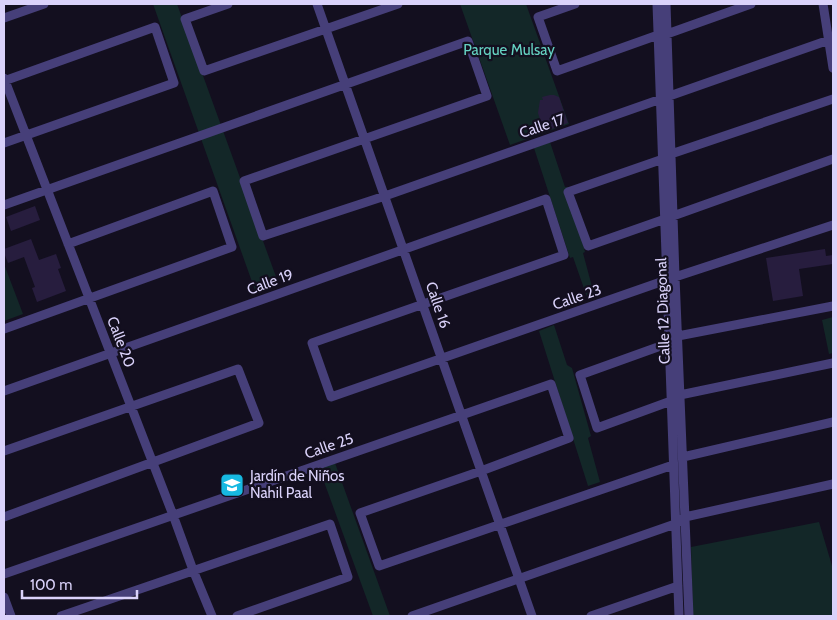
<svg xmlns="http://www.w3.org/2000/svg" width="837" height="620" font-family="Cabin,sans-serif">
<rect width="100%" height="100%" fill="#130f1f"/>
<!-- green -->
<path fill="#132728" d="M 153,4 L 177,4 L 279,285 L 256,293 Z
M 460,4 L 526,4 L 569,124 L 510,145 Z
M 550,142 L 565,187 L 568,187 L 585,252 L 583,253 L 595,298 L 588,300 L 573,257 L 570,258 L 534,148 Z
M 4,264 L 23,314 L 4,321 Z
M 833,317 L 833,353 L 829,354 L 822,320 Z
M 554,325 L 567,365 L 572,368 L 591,436 L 588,438 L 600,482 L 588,486 L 539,331 Z
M 335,463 L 390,616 L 373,616 L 319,468 Z
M 819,522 L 833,569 L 833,616 L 693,616 L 691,547 Z"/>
<!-- building -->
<path fill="#271d3e" d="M 550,95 L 554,95 L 559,97 L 568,123 L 544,132 L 538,113 L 540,100 L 543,100 L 542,97 Z
M 35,206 L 40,220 L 11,231 L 6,217 Z
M 31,239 L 39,260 L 56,254 L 61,268 L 58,269 L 66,291 L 37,302 L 32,288 L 35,287 L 24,257 L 8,263 L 4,253 L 4,249 Z
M 825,249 L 826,256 L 833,255 L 833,264 L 799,269 L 803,296 L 773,301 L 766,258 Z"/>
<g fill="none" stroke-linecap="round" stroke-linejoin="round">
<!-- minor -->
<path stroke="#463f79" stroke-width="9" d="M 228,4 L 185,19 L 204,71 L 398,4
M 317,4 L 532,616
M 575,4 L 538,17 L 557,71 L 658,35
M 657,4 L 679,616
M 666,4 L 675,277 L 689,616
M 823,4 L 833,68
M 4,18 L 44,4
M 667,34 L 751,4
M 4,78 L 173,515 L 193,570 L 212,616
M 4,81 L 155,27 L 174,83 L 4,143
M 671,154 L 833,99
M 663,159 L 568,192 L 588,246 L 665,219
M 4,205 L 468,41 L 487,96 L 244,181 L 263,236 L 385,196 L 829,40
M 673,216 L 833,159
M 4,329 L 232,247 L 213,191 L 68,244
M 678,336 L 833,306
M 669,343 L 580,375 L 597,428 L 671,401
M 4,391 L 546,199 L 564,255 L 312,343 L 331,397 L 675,277 L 833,225
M 680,395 L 833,363
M 4,451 L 238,369 L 259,423 L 4,517
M 683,457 L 833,422
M 4,574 L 551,384 L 569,438 L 481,471 L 360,513 L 379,566 L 673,465
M 4,597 L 11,616
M 61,616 L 330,524 L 348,577 L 237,616
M 412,616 L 675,524 L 685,517 L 833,484
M 591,616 L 678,586"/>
</g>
<!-- icons -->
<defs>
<g id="school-square" transform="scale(1.25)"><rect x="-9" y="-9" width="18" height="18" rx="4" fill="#17b9e1" stroke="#130f1f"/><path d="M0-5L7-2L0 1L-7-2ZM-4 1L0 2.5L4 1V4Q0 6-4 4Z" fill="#fff"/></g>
</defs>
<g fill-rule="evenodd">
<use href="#school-square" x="232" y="485"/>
</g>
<g text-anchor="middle" stroke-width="4.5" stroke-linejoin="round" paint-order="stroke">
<!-- park labels -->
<g font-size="15" fill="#65d2c2" stroke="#130f1f">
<text x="509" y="55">Parque Mulsay</text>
</g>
<!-- street labels -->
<g font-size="15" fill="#dad2fa" stroke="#130f1f">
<text transform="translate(542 126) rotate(-19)" y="5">Calle 17</text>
<text transform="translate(270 282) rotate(-20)" y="5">Calle 19</text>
<text transform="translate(577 297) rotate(-19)" y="5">Calle 23</text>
<text transform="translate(438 305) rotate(71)" y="5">Calle 16</text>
<text transform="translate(663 311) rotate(-92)" y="5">Calle 12 Diagonal</text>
<text transform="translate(121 342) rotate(69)" y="5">Calle 20</text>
<text transform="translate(329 446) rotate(-19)" y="5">Calle 25</text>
</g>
<!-- poi labels -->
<g font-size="15" fill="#dad2fa" stroke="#130f1f" text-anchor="start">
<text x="250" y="481">Jardín de Niños<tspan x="250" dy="17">Nahil Paal</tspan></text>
</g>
</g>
<!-- border -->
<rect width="837" height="620" fill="none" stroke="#dad2fa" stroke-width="10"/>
<!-- scale -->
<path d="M22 590v8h115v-8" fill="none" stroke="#dad2fa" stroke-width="2.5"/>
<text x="30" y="590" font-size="15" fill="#dad2fa" stroke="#130f1f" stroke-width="4" paint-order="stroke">100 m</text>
</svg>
